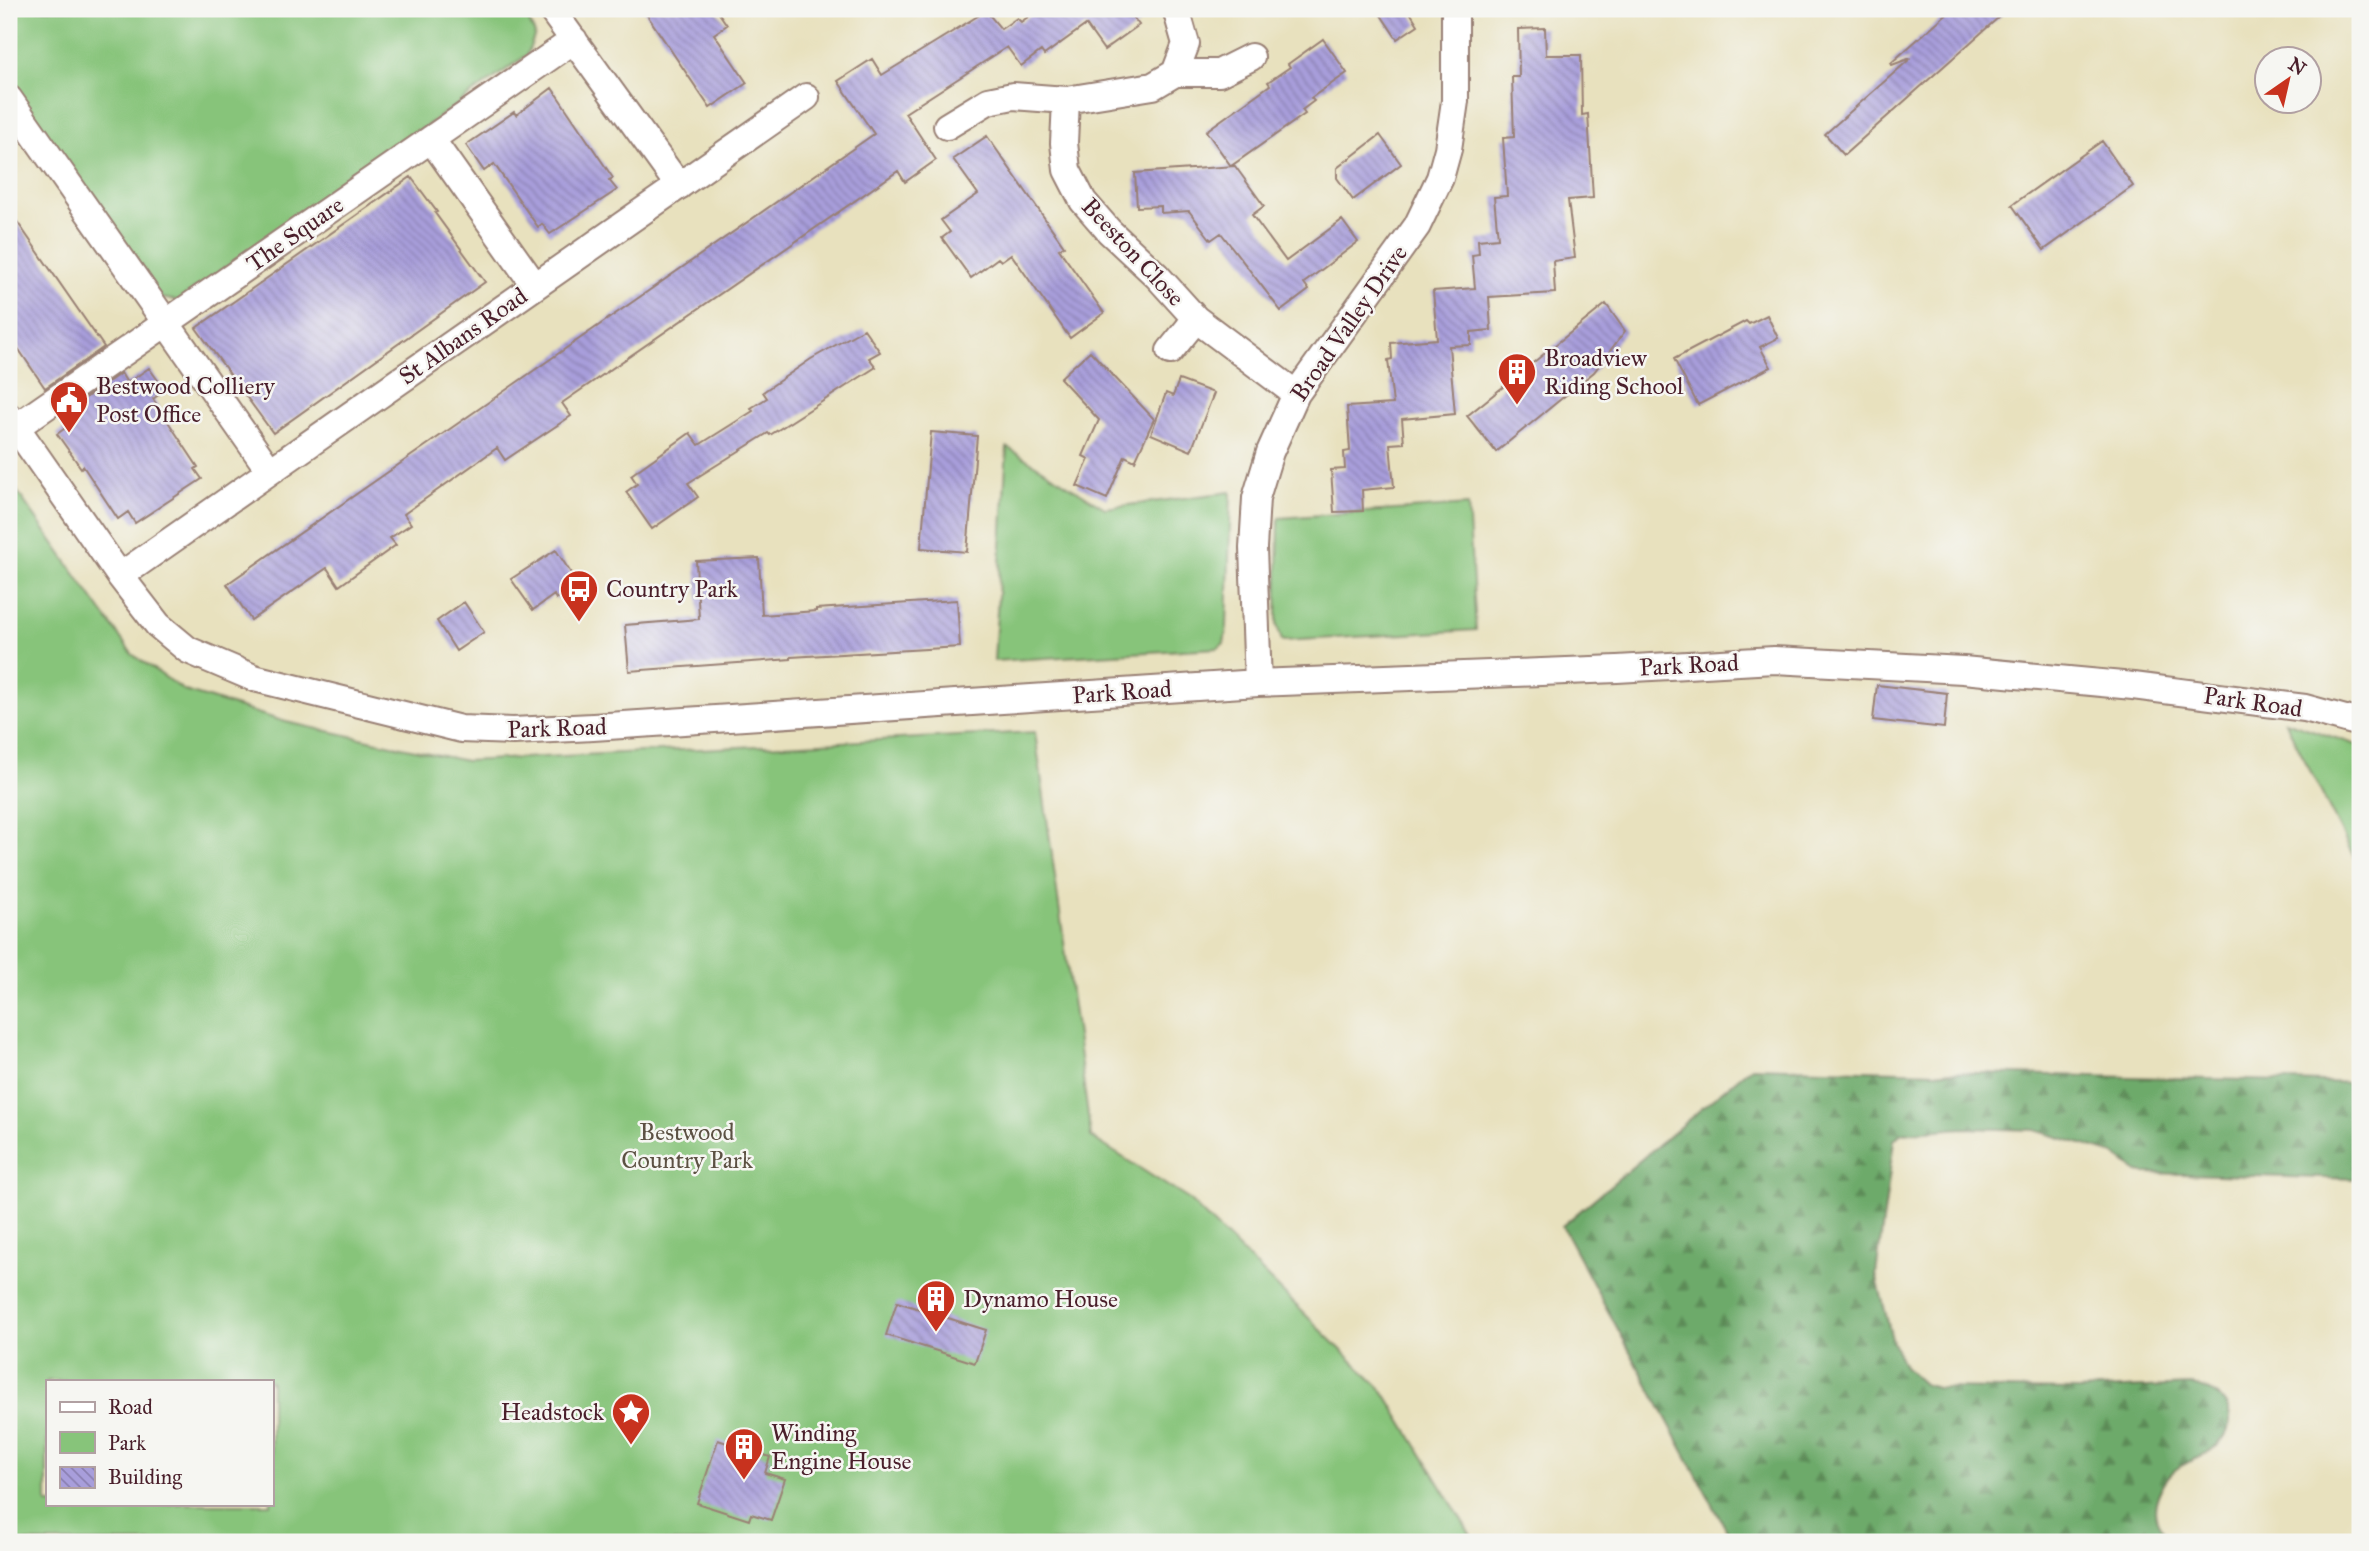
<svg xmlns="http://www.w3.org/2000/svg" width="2369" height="1551" font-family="'IM FELL Great Primer',serif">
<defs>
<pattern id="forest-firs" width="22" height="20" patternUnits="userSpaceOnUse" patternTransform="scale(1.75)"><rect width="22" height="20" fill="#6daa6a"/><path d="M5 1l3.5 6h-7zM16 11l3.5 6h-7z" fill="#5c8a57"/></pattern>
<pattern id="building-back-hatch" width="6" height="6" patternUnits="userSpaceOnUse" patternTransform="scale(1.75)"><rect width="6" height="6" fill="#a89edb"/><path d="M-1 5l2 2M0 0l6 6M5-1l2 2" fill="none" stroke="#8b80b2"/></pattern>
</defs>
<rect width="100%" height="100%" fill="#f6f6f2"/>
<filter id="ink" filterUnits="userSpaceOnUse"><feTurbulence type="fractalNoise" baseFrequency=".0143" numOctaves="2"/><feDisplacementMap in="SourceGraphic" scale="14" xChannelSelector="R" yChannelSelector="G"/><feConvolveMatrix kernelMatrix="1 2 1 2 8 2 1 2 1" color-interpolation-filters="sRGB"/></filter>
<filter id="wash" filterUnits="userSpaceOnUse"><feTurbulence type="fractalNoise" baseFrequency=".00686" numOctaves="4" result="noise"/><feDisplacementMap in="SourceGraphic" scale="28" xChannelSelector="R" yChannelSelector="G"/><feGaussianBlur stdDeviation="1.57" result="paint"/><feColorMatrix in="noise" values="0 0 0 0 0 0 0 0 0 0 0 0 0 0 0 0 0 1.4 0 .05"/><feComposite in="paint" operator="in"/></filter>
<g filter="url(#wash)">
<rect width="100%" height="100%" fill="#e8e1be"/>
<!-- green -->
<path fill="#87c47a" stroke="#687252" stroke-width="2" fill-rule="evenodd" d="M 13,9 L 523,9 L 535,34 L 527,55 L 178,301 L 160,298 L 9,83 L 9,12 Z
M 1007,447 L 1105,508 L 1231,492 L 1227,627 L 1224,643 L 1218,648 L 994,661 Z
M 9,480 L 132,654 L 185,691 L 286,722 L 466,761 L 1035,732 L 1091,1137 L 1188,1199 L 1384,1392 L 1475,1542 L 9,1542 ZM 47,1381 L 271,1381 L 271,1504 L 47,1504 Z
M 1468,505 L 1476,630 L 1282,641 L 1277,625 L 1279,518 Z
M 2285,721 L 2360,746 L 2360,869 Z"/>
<!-- forest -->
<path fill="url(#forest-firs)" stroke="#5c644a" stroke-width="2" d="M 1751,1067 L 2360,1083 L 2360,1179 L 2144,1173 L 2138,1172 L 2114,1154 L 2035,1130 L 1963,1128 L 1901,1133 L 1894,1140 L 1876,1274 L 1893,1343 L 1905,1368 L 1923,1384 L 1937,1388 L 2077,1390 L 2191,1385 C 2224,1390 2245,1417 2217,1446 C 2207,1456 2191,1460 2179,1467 C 2165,1476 2150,1503 2157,1520 C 2160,1528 2167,1535 2172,1542 L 1733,1542 L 1562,1226 Z"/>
<g id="blocks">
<!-- building -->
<path fill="url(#building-back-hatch)" d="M 643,9 L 716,9 L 727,25 L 714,34 L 747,83 L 710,108 Z
M 1039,9 L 1127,9 L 1139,25 L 1104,50 L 1086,25 L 1044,55 L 1041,51 L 1021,66 L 1007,47 L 905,113 L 936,160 L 905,182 L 898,171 L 562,403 L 571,416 L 505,460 L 497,448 L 404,514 L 411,524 L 390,538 L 396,545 L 339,586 L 327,568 L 251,620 L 227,584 L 874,134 L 838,81 L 872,59 L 882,75 L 986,11 L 1001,29 L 1017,18 L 1021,22 Z
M 1377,9 L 1408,9 L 1418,25 L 1397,39 Z
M 1952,9 L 2008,9 L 1844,155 L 1825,134 L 1911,58 L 1892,65 L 1891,63 Z
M 1545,28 L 1546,55 L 1581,55 L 1582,115 L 1588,114 L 1593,198 L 1568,200 L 1575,258 L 1553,261 L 1555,293 L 1489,297 L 1491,330 L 1471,332 L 1471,345 L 1449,346 L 1455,414 L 1402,419 L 1404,443 L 1390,444 L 1394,487 L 1362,490 L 1363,511 L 1334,512 L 1331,470 L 1345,469 L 1344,452 L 1350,451 L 1347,407 L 1393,404 L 1388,360 L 1392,359 L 1391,343 L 1437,339 L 1433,291 L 1475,288 L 1472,255 L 1479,254 L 1478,240 L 1498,238 L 1494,197 L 1507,196 L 1503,138 L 1514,137 L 1512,77 L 1519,77 L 1518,29 Z
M 1323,39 L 1347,73 L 1311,98 L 1314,101 L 1302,110 L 1305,114 L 1231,166 L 1206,131 L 1270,85 L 1268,82 L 1290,67 L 1288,64 Z
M 552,88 L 613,178 L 609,180 L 617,190 L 550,234 L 542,224 L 538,227 L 494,164 L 484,171 L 466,145 L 514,112 L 516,115 Z
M 1380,135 L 1401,164 L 1353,200 L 1337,178 L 1337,168 Z
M 987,136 L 1064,246 L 1059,249 L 1104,313 L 1070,338 L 1011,254 L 1001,261 L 998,258 L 971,278 L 942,238 L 950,232 L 941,220 L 978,194 L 953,159 Z
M 2102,141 L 2133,186 L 2044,250 L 2012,205 Z
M 1235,166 L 1264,206 L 1252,215 L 1286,261 L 1342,220 L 1358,242 L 1304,283 L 1309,290 L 1281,311 L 1221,233 L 1211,240 L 1189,211 L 1161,213 L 1161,206 L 1137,207 L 1135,173 Z
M 411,177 L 437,212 L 435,213 L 485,282 L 273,433 L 196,328 Z
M 9,210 L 104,347 L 45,388 L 9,335 Z
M 1606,304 L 1625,331 L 1594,372 L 1496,452 L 1467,416 Z
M 1767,315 L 1778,338 L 1760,347 L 1771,367 L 1698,405 L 1674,359 L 1746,321 L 1749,324 Z
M 864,329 L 880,352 L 869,358 L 876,367 L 770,435 L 768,433 L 688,483 L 698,497 L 652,529 L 626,492 L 637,484 L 631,475 L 690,433 L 699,445 L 753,411 L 751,408 L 767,398 L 763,392 L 811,359 Z
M 1090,351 L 1154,419 L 1135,461 L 1125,456 L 1107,499 L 1077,486 L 1089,459 L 1083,456 L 1099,420 L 1060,378 Z
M 149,368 L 165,390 L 153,399 L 198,467 L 195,469 L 202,479 L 135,523 L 128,512 L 118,519 L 83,466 L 81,468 L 57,434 L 71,424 L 64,413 L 121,373 L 127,383 Z
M 1179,380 L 1214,393 L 1191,451 L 1151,434 L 1166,393 L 1173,396 Z
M 931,432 L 977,436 L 967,552 L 921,548 Z
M 556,550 L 578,584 L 556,599 L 554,595 L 533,610 L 511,579 Z
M 759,558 L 762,615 L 816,611 L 816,609 L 957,600 L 960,647 L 791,657 L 791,659 L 629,671 L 625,625 L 699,619 L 696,561 Z
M 464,602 L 484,632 L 456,651 L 437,621 Z
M 1877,685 L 1947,693 L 1944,728 L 1873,720 Z
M 897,1302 L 986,1330 L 975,1363 L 886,1335 Z
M 718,1440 L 770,1457 L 765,1473 L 785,1479 L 771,1520 L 751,1514 L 749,1520 L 697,1503 Z"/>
</g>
</g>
<g filter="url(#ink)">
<use href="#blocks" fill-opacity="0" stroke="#998074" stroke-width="2"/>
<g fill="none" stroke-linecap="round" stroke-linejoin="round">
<!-- street casing -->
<g stroke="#998074" stroke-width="30">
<path id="street" d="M 551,9 L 679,186
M 1175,73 L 1219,73 L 1251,57
M 9,99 L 270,471
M 1066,100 L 1064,143 L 1067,170 L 1083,201 L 1109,231 L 1157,276 L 1196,319 L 1296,394
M 947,126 L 988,101 L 1013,96 L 1066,100 L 1153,86 L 1175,73 L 1186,44 L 1176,9
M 431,139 L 535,286
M 1170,351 L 1196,319
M 9,417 L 120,576 L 158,625 L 188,650 L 254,678 L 461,729 L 513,731 L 593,727 L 1258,683 L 1617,669 L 1774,660 L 1963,670 L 2133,686 L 2305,708 L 2360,723
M 16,427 L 574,40
M 120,576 L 806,97
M 1258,683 L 1253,548 L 1256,498 L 1270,452 L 1296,394 L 1417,226 L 1440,178 L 1448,149 L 1455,101 L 1455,9"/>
</g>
<!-- street -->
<use href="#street" stroke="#fff" stroke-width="26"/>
</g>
</g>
<!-- icons -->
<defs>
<g id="building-pin" transform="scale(2.0125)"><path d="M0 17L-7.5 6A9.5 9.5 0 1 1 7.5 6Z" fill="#c8321e" stroke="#f6f6f2"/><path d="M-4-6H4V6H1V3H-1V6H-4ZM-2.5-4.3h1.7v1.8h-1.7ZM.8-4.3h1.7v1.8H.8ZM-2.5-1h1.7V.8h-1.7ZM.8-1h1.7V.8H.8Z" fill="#fff"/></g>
<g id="civic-pin" transform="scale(2.0125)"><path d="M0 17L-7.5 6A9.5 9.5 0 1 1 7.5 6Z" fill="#c8321e" stroke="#f6f6f2"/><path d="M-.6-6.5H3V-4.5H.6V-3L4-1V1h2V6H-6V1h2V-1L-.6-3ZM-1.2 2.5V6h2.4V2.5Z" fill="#fff"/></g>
<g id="bus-pin" transform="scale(2.0125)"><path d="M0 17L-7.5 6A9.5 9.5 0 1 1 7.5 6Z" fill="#c8321e" stroke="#f6f6f2"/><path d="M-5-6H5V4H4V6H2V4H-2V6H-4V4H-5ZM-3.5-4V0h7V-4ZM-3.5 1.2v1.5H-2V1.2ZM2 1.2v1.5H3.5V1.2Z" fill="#fff"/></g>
<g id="sight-pin" transform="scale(2.0125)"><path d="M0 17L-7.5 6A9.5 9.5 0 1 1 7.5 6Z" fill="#c8321e" stroke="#f6f6f2"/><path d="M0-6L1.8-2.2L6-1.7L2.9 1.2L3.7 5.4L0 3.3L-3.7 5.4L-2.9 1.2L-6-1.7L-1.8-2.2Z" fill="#fff"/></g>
</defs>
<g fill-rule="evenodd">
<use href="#building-pin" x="1517" y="372"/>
<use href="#civic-pin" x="69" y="400"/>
<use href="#bus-pin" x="579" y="589"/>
<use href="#building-pin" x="936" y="1299"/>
<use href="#sight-pin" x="631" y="1412"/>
<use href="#building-pin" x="744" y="1447"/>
</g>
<g text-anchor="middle" stroke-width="5" stroke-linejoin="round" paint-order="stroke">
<!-- street labels -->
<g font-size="24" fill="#4a1f2b" stroke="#f6f6f2">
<text transform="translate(295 234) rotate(-35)" y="8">The Square</text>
<text transform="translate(1133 252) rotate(47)" y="8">Beeston Close</text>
<text transform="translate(1349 323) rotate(-55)" y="8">Broad Valley Drive</text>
<text transform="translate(463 336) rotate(-35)" y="8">St Albans Road</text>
<text transform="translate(1689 665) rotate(-3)" y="8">Park Road</text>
<text transform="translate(1122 692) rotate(-4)" y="8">Park Road</text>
<text transform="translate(2253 702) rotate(8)" y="8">Park Road</text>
<text transform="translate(557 728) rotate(-2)" y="8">Park Road</text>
</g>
<!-- poi labels -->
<g font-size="24" fill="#4a1f2b" stroke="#f6f6f2" text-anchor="start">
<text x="1544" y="366">Broadview<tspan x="1544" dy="28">Riding School</tspan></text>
<text x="96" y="394">Bestwood Colliery<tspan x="96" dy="28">Post Office</tspan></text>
<text x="606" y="597">Country Park</text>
<text x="963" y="1307">Dynamo House</text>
<text x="604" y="1420" text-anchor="end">Headstock</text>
<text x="771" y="1441">Winding<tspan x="771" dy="28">Engine House</tspan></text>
</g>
<!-- park labels -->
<g font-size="24" fill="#5c5143" stroke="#f6f6f2">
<text x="687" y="1140">Bestwood<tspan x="687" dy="28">Country Park</tspan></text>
</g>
</g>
<!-- margin -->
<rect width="2369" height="1551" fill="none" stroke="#f6f6f2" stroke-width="35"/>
<!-- legend -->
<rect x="46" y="1380" width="228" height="126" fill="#f6f6f2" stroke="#b1a0a2" stroke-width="2"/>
<rect x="60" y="1402" width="35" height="10" fill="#ffffff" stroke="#b1a0a2" stroke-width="2"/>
<text x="108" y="1414" font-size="21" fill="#4a1f2b">Road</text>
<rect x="60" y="1432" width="35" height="21" fill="#87c47a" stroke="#b1a0a2" stroke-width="2"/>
<text x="108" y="1450" font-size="21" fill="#4a1f2b">Park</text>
<rect x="60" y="1467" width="35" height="21" fill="url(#building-back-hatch)" stroke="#b1a0a2" stroke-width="2"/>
<text x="108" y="1484" font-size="21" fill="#4a1f2b">Building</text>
<!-- north arrow -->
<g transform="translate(2288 80) rotate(34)"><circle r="33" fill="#f6f6f2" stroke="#b1a0a2" stroke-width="2"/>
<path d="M0-5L12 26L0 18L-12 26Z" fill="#c8321e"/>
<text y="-10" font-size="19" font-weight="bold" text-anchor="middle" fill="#4a1f2b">N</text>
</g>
</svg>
